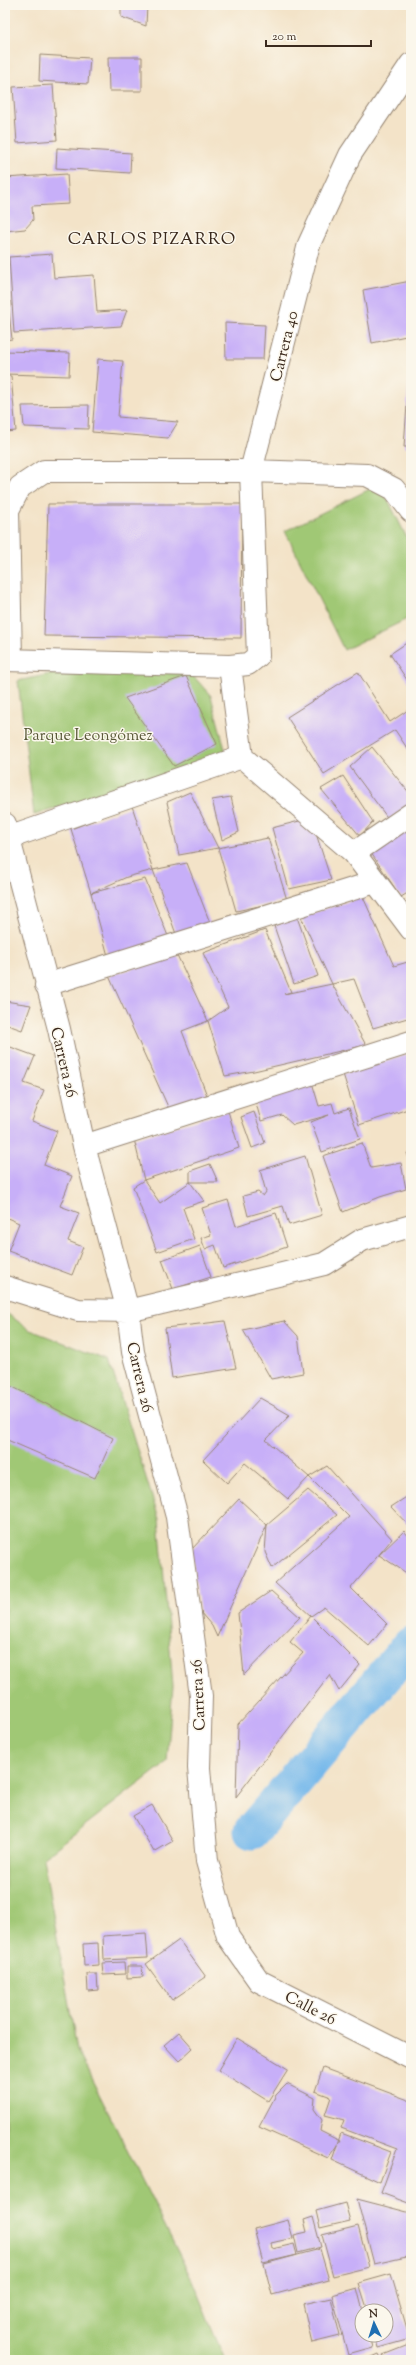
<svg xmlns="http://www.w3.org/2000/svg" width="416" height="2365" font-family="'Sorts Mill Goudy',serif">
<rect width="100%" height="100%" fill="#fbf7ec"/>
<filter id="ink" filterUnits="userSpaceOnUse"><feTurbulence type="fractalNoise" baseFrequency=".025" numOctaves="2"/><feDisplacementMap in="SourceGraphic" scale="8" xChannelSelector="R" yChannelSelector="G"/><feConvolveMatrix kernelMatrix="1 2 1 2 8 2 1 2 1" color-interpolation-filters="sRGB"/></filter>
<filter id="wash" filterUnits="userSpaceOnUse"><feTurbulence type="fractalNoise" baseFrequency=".012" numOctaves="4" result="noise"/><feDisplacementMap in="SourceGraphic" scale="16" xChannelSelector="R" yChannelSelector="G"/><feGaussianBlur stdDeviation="0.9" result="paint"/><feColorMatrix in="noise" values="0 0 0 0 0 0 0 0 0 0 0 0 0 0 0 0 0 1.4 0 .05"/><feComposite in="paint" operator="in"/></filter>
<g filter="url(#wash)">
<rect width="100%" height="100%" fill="#f3e3c8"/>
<!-- green -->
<path fill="#a0c874" stroke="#6e7949" d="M 380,484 L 411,546 L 411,617 L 344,650 L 285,531 Z
M 189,671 L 211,696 L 227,757 L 34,815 L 18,681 L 60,672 Z
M 5,1312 L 30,1330 L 109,1360 L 159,1519 L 173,1686 L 167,1762 L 43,1858 L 77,2050 L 192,2280 L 225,2360 L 5,2360 Z"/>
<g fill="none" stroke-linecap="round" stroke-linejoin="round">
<!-- canal -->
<path stroke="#75b8eb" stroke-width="37" d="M 252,1831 L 411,1645"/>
</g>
<g id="blocks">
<!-- building -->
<path fill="#c7aff8" d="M 121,5 L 147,5 L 146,26 L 121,17 Z
M 40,55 L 90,58 L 88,84 L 39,81 Z
M 108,57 L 142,57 L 142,91 L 109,91 Z
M 53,85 L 57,140 L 17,143 L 13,87 Z
M 57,148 L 131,153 L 130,173 L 56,168 Z
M 67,174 L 69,204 L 32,206 L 33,220 L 25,229 L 5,231 L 5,178 Z
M 52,254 L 54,278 L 94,275 L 97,312 L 127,310 L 121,326 L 14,333 L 9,257 Z
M 5,276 L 12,339 L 5,340 Z
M 411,281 L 411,335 L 372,343 L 363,290 Z
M 225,323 L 265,325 L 263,359 L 226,359 Z
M 5,351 L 70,353 L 69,376 L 5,374 Z
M 98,359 L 123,361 L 118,417 L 178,422 L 168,438 L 92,432 Z
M 410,362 L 411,447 L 404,447 Z
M 5,376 L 11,376 L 16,431 L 5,432 Z
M 89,405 L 88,429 L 24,427 L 22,406 Z
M 48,504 L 242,504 L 241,638 L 44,636 Z
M 411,640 L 411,686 L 390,654 Z
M 358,672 L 390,722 L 411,708 L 411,754 L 395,730 L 324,774 L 287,717 Z
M 186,676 L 217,744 L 174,766 L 125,698 Z
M 372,747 L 411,795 L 411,804 L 389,820 L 350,767 Z
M 343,776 L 373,822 L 360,836 L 321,789 Z
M 190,792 L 218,848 L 179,855 L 167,802 Z
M 231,797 L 239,832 L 222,840 L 212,800 Z
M 132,806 L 153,870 L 127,877 L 91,893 L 71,829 Z
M 311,818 L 331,880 L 289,889 L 272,828 Z
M 411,825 L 411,891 L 401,897 L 371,853 Z
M 268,838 L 287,900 L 236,911 L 218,848 Z
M 187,863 L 212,928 L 176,934 L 153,870 Z
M 145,879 L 170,941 L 108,956 L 91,893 Z
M 363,897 L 394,966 L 411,961 L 411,1017 L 373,1028 L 354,979 L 332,984 L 301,917 Z
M 297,917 L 318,976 L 294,984 L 274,926 Z
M 265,930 L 291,992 L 284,994 L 332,984 L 366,1045 L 254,1071 L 225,1076 L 208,1021 L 228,1007 L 203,953 Z
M 177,955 L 208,1021 L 182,1031 L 208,1098 L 169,1109 L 109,976 Z
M 5,1001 L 31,1005 L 22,1030 L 5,1024 Z
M 5,1045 L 35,1056 L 24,1083 L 44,1090 L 32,1121 L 57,1131 L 44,1165 L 72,1176 L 60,1206 L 79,1213 L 68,1241 L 83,1247 L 72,1275 L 8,1251 L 19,1223 L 5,1217 Z
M 411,1053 L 411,1108 L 359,1125 L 343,1074 Z
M 311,1079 L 319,1106 L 332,1103 L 335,1113 L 349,1108 L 360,1139 L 322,1152 L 311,1122 L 329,1115 L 293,1125 L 282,1115 L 261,1121 L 254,1096 Z
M 228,1111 L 239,1148 L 144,1180 L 134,1139 Z
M 254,1112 L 265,1143 L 252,1148 L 241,1117 Z
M 362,1143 L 371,1168 L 401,1163 L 406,1189 L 380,1197 L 343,1212 L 323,1156 Z
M 411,1151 L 411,1164 L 407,1153 Z
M 305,1156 L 322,1215 L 289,1225 L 283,1206 L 248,1216 L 243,1196 L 258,1192 L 263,1196 L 266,1192 L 260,1170 Z
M 210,1164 L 218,1182 L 190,1182 L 190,1171 Z
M 144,1180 L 160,1203 L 190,1182 L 204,1201 L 183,1208 L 194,1239 L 157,1252 L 133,1187 Z
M 228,1200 L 236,1226 L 276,1213 L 287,1247 L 223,1268 L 215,1245 L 205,1249 L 201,1238 L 211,1235 L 202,1208 Z
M 200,1246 L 211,1277 L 173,1289 L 162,1260 Z
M 225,1321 L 236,1368 L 172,1378 L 165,1328 Z
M 284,1321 L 298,1336 L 303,1373 L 271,1379 L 243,1330 Z
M 5,1383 L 113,1438 L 95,1478 L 5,1439 Z
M 260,1398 L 290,1415 L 266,1440 L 309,1477 L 288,1499 L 245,1463 L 227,1483 L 203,1460 Z
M 327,1466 L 392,1539 L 351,1588 L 387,1624 L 369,1646 L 324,1607 L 311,1616 L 360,1665 L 339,1691 L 330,1675 L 236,1797 L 238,1724 L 303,1653 L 290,1642 L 311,1616 L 275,1583 L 349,1517 L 309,1477 Z
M 308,1490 L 337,1515 L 272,1568 L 265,1552 L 267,1525 Z
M 411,1494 L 411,1528 L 391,1507 Z
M 239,1499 L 267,1525 L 217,1637 L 212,1626 L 200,1612 L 191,1550 Z
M 404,1531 L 411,1539 L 411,1571 L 408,1574 L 379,1555 Z
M 271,1591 L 300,1617 L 244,1675 L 238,1613 Z
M 152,1805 L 173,1841 L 154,1852 L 133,1816 Z
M 146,1933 L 148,1958 L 104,1960 L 103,1936 Z
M 179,1940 L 206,1977 L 172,2000 L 146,1964 Z
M 98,1943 L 99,1965 L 84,1966 L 83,1944 Z
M 124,1962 L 125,1974 L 103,1975 L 102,1963 Z
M 127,1966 L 142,1966 L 143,1977 L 127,1978 Z
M 87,1974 L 97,1974 L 98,1990 L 88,1991 Z
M 179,2032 L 193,2048 L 179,2061 L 164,2045 Z
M 237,2038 L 288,2069 L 268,2101 L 218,2070 Z
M 323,2068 L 411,2101 L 411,2204 L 381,2193 L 397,2149 L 341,2128 L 344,2120 L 325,2115 L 331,2097 L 315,2091 Z
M 287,2084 L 315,2098 L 314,2109 L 322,2120 L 320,2131 L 340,2141 L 328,2158 L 259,2127 L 276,2095 Z
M 341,2133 L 391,2152 L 380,2182 L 332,2160 Z
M 357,2199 L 411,2213 L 411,2256 L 374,2264 Z
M 345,2203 L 350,2221 L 320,2228 L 316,2211 Z
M 313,2217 L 321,2247 L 298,2253 L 294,2235 L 307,2232 L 304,2220 Z
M 288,2220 L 293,2238 L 271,2243 L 272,2249 L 294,2244 L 297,2255 L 263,2263 L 254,2229 Z
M 358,2226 L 369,2267 L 333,2276 L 322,2235 Z
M 320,2249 L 329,2280 L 272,2295 L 264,2264 Z
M 391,2274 L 410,2339 L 378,2348 L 375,2335 L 386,2335 L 386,2311 L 368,2311 L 359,2283 Z
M 357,2288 L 363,2311 L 362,2335 L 370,2335 L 373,2348 L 348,2355 L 332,2295 Z
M 331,2298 L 340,2336 L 312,2343 L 303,2304 Z
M 411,2344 L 411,2360 L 385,2360 L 383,2355 Z
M 379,2354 L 382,2360 L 365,2360 Z"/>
</g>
</g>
<g filter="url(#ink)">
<use href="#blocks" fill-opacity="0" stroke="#978673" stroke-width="1"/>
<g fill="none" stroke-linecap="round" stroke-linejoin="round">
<!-- minor casing -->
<g stroke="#978673" stroke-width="24">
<path id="minor" d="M 5,660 L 230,666 L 248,664 L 258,656 L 251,471 L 309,244 L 350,155 L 411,64
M 11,660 L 8,510 L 20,487 L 44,471 L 251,471 L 367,475 L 394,489 L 411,511
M 230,666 L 242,757 L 354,853 L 411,929
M 5,824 L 59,1029 L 84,1146 L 128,1311 L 133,1352 L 177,1517 L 201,1696 L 199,1768 L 207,1861 L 228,1937 L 259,1981 L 411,2058
M 8,838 L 242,757
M 354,853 L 411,814
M 46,985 L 375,882
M 84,1146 L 411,1042
M 5,1287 L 78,1310 L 128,1311 L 324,1264 L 362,1240 L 411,1226"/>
</g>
<!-- minor -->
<use href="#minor" stroke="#fff" stroke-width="22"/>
</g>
</g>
<g text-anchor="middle" stroke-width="3" stroke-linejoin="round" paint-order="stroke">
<!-- street labels -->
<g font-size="16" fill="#3b2a1e" stroke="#fbf7ec">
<text transform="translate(283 346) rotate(-76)" y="6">Carrera 40</text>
<text transform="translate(65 1062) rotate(77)" y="6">Carrera 26</text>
<text transform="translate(141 1377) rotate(77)" y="6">Carrera 26</text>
<text transform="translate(197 1695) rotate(-93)" y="6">Carrera 26</text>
<text transform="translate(311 2007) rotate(27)" y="6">Calle 26</text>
</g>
<!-- park labels -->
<g font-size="16" fill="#595938" stroke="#fbf7ec">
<text x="88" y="740">Parque Leongómez</text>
</g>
<!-- neighbourhood labels -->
<g font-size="17" letter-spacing="1" fill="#3b2a1e" stroke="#fbf7ec">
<text x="152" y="244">CARLOS PIZARRO</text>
</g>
</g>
<!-- margin -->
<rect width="416" height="2365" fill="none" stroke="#fbf7ec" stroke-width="20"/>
<!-- north arrow -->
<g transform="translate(374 2323) rotate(356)"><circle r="19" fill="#fbf7ec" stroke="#aea59a"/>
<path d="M0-3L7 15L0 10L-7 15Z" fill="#1f6fb2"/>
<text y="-6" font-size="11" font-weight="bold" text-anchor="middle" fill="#3b2a1e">N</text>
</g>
<!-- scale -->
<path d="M266 40v6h105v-6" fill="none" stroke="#3b2a1e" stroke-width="2"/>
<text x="272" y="40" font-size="12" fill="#3b2a1e" stroke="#fbf7ec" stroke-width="3" paint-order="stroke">20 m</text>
</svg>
